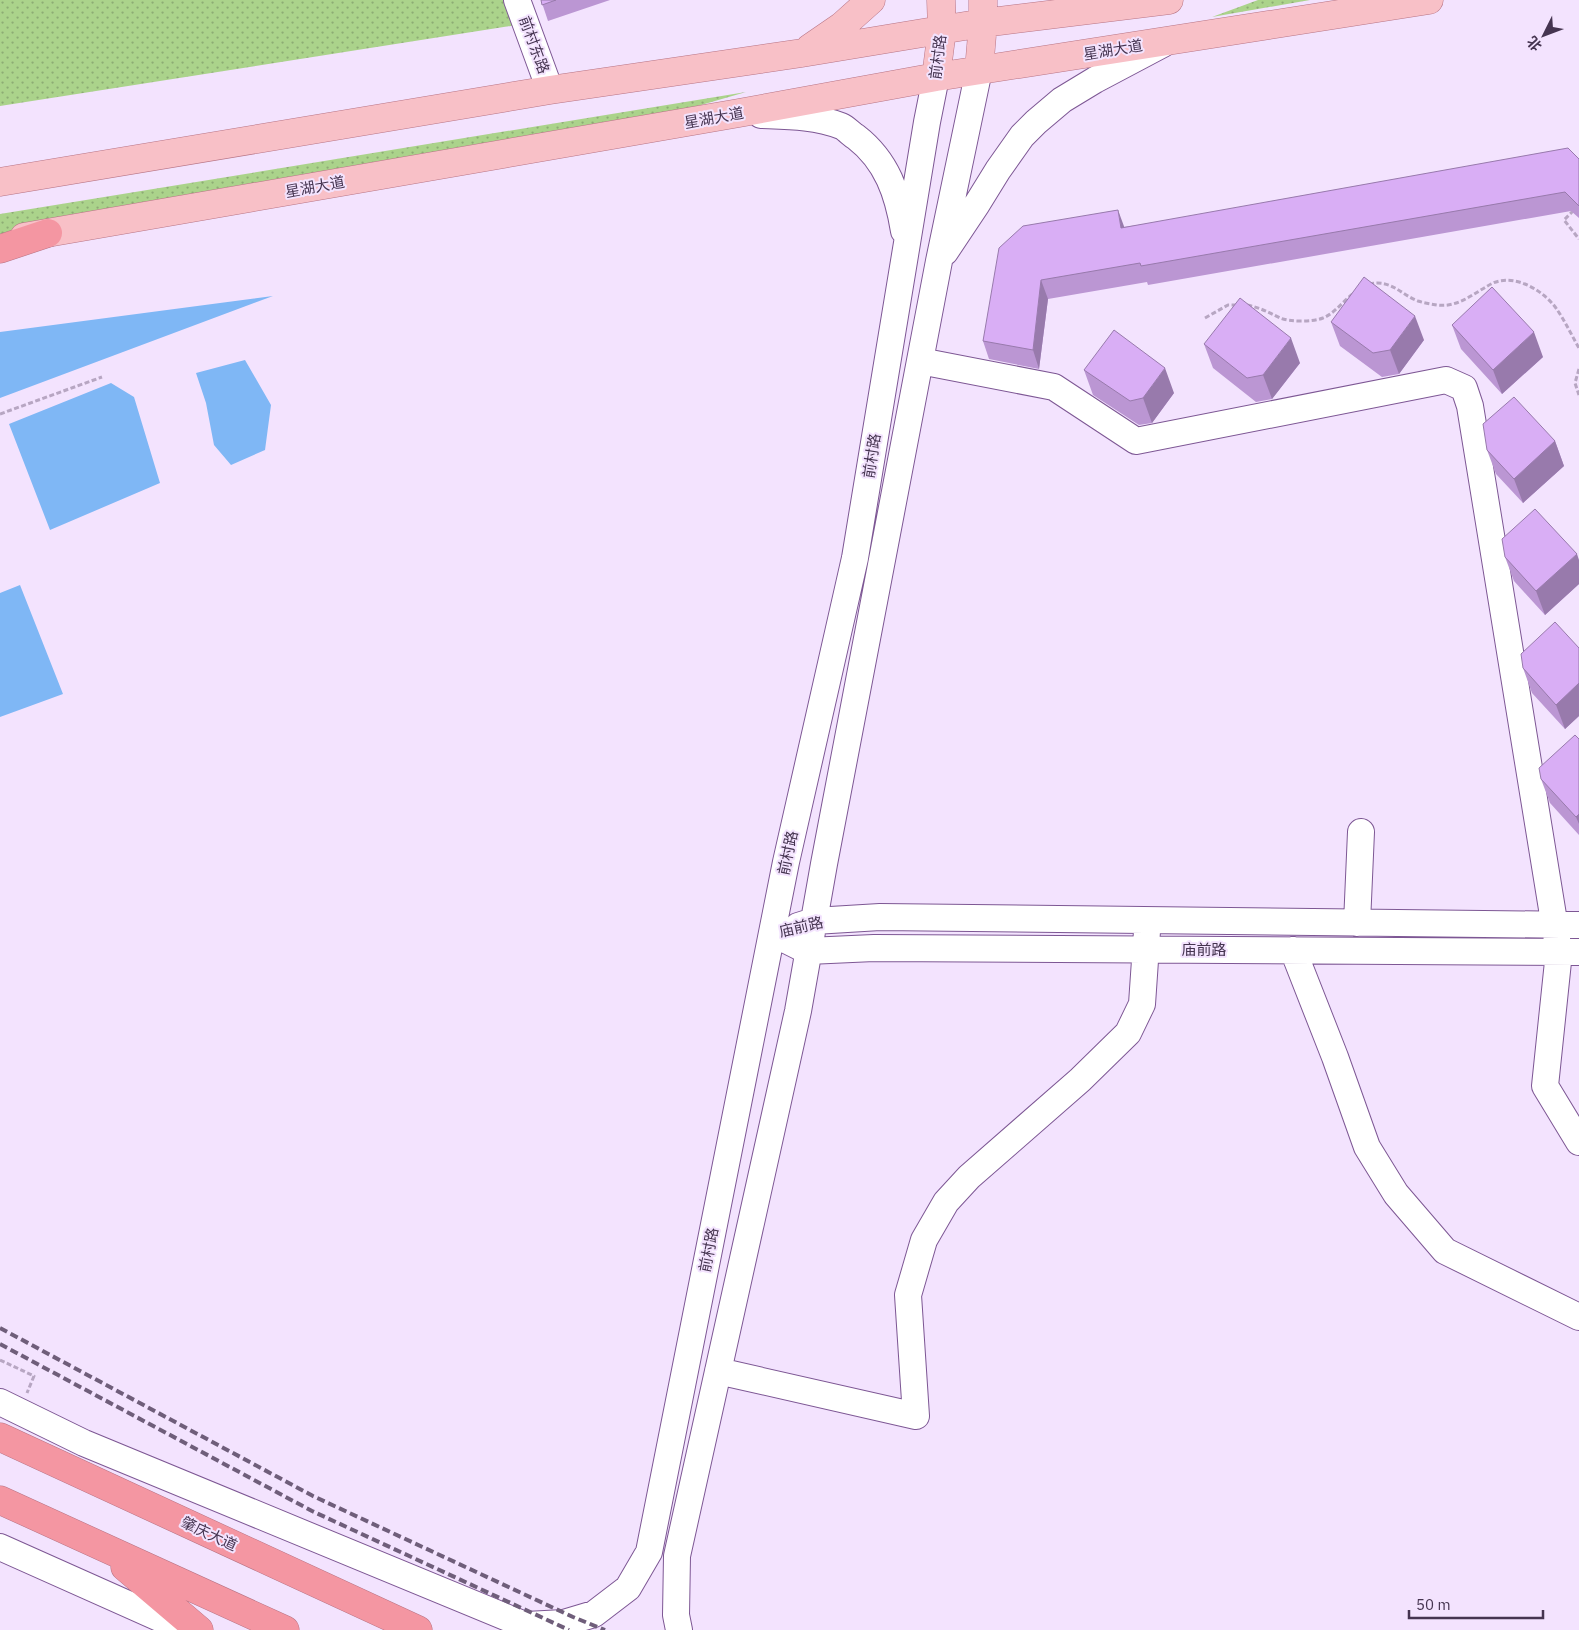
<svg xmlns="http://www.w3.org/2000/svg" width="1579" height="1630" font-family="'IBM Plex Sans','Noto Sans SC',sans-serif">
<defs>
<pattern id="grass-dots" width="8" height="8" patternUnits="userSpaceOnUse" patternTransform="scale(1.25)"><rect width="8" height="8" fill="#abd38b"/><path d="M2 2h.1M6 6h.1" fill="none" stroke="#8dac74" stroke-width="1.8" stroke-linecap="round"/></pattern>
</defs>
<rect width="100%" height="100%" fill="#f3e3fe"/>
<!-- grass -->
<path fill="url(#grass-dots)" d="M 0,0 L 510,0 L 517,25 L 0,106 Z
M 1258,0 L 1310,0 L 1212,17 Z
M 746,92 L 601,134 L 0,238 L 0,214 Z"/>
<!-- water -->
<path fill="#7fb7f5" d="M 273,296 L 0,398 L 0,332 Z
M 245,360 L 271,405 L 265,450 L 231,465 L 214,445 L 206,403 L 196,373 Z
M 111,383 L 134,397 L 160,483 L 50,530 L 9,424 Z
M 20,585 L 63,694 L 0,717 L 0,593 Z"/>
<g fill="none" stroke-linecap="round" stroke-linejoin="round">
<!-- minor casing -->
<g stroke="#7d5794" stroke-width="28">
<path id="minor" d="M 517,0 L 550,90
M 761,115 C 787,116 816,116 841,126 C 846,128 851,134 856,137 C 887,161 898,194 904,231
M 945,252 L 977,204 L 998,170 L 1022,136 L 1036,122 L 1062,100 L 1095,80 L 1163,44
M 920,361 L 1054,387 L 1136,441 L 1446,380 L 1464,388 L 1470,406 L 1559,952 L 1545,1086 L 1579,1142
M 1357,923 L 1361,832
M 798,926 L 814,921 L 880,917 L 1579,925
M 772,933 L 808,951 L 874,948 L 1579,952
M 1293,950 L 1335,1057 L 1367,1147 L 1396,1194 L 1445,1251 L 1579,1317
M 718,1371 L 916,1416 L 908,1295 L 924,1240 L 946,1202 L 969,1177 L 1080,1080 L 1128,1033 L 1142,1004 L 1147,931
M 0,1402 L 84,1443 L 537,1630
M 0,1547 L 186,1630
M 526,1625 L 564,1623 L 594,1614 L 628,1588 L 649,1552 L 786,862 L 855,558 L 927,122 L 936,77
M 679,1630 L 676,1615 L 677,1556 L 798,1011 L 824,864 L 939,261 L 979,70"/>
</g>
<!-- major casing -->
<g stroke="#b77485" stroke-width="29">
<path id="major" d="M 810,48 L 842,26 L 871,0
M 979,70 L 983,23 L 983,0
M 936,77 L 942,30 L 941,0
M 0,182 L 550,90 L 802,53 L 983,23 L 1169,0
M 24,237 L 739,113 L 936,77 L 1429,0"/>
</g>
<!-- highway casing -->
<g stroke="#b77485" stroke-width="29">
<path id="highway" d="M 0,249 L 48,233
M 0,1437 L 418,1630
M 0,1500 L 285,1630
M 125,1567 L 199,1630"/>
</g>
<!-- path -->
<path stroke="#b7a6c2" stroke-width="3" stroke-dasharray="5 2.5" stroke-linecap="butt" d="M 1579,205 L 1564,220 L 1579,239
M 1369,284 C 1391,279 1400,294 1418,301 C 1424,303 1431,304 1437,305 C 1459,308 1475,292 1493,283 C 1516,273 1546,292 1558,311 C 1566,323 1572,336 1579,348
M 1247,305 C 1261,308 1268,312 1280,318 C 1289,322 1313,322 1323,318 C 1335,313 1343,301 1354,293
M 1205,318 L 1228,305 L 1238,305
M 1579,369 L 1575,383 L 1579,395
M 0,414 L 102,377
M 0,1360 L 34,1376 L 27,1393"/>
<!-- minor -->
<use href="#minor" stroke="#fff" stroke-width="26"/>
<!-- major -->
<use href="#major" stroke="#f8c0c7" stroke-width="28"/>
<!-- highway -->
<use href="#highway" stroke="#f496a2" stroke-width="28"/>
<!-- rail -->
<path stroke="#6f5e7a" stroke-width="4" stroke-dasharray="8 4" stroke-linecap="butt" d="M 0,1328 L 313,1496 L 573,1617 L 605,1630
M 0,1344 L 312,1511 L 569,1630"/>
</g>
<!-- wall -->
<path fill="#bb96d3" d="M 541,0 L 610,0 L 548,21 Z
M 1579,159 L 1579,218 L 1571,211 L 1148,285 L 1147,282 L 1048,299 L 1039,369 L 989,359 L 983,341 L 1023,226 L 1124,227 Z
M 1331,322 L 1424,340 L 1399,374 L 1382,377 L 1340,346 Z
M 1452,325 L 1543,357 L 1502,394 L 1461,349 Z
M 1204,344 L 1300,363 L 1272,399 L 1256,402 L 1213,368 Z
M 1084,370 L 1174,393 L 1152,423 L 1139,425 L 1093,395 Z
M 1555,441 L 1564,466 L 1523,503 L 1496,474 L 1487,450 Z
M 1505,557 L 1579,560 L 1579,584 L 1545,615 L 1514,581 Z
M 1579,648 L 1579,716 L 1565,729 L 1532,693 L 1523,668 Z
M 1579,739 L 1579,835 L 1550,803 L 1541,779 Z"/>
<!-- shaded-wall -->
<path fill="#987aac" d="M 1118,210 L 1125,229 L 1121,228 Z
M 1041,280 L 1048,299 L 1039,369 L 1033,350 Z
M 1415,316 L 1424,340 L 1399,374 L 1390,350 Z
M 1534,332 L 1543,357 L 1502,394 L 1493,370 Z
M 1291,338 L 1300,363 L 1272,399 L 1263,375 Z
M 1165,368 L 1174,393 L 1152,423 L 1143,398 Z
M 1555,441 L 1564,466 L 1523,503 L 1514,479 Z
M 1577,554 L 1579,560 L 1579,584 L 1545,615 L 1536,591 Z
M 1579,683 L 1579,716 L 1565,729 L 1556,705 Z
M 1579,814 L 1579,824 L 1576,817 Z"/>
<!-- building -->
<path fill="#d9aef5" stroke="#987aac" d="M 541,0 L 556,0 L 542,5 Z
M 1568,148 L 1579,159 L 1579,206 L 1565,192 L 1141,266 L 1140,263 L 1041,280 L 1033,350 L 983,341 L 999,248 L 1023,226 L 1118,210 L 1121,228 Z
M 1364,277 L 1415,316 L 1390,350 L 1373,353 L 1331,322 Z
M 1492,287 L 1534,332 L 1493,370 L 1452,325 Z
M 1240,298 L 1291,338 L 1263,375 L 1247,378 L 1204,344 Z
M 1114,330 L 1165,368 L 1143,398 L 1130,401 L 1084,370 Z
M 1514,397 L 1555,441 L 1514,479 L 1487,450 L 1483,424 Z
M 1535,509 L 1577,554 L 1536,591 L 1505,557 L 1502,539 Z
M 1555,622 L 1579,648 L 1579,683 L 1556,705 L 1523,668 L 1521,654 Z
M 1575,735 L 1579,739 L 1579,814 L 1576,817 L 1541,779 L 1539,768 Z"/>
<g text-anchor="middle" stroke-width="4" stroke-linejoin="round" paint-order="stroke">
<!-- street labels -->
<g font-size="15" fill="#453450" stroke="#f3e3fe">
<text transform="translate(534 45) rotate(70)" y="5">前村东路</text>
<text transform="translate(1113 50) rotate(-9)" y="5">星湖大道</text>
<text transform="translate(938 57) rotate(-83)" y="5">前村路</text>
<text transform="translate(714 118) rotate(-10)" y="5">星湖大道</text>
<text transform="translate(315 187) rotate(-10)" y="5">星湖大道</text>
<text transform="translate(872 456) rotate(-81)" y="5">前村路</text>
<text transform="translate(788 853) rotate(-78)" y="5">前村路</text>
<text transform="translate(801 927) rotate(-13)" y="5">庙前路</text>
<text x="1204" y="955">庙前路</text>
<text transform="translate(709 1250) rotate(-79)" y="5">前村路</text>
<text transform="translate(209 1534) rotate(25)" y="5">肇庆大道</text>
</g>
</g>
<!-- north arrow -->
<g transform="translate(1544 35) rotate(228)" stroke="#f3e3fe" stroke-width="4" paint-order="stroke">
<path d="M0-4L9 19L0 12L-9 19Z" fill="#453450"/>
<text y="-8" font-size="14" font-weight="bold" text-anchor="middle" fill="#453450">北</text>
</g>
<!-- scale -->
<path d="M1409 1610v8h134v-8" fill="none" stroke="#453450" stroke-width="2.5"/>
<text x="1416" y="1610" font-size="15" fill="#453450" stroke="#f3e3fe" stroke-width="4" paint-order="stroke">50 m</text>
</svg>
